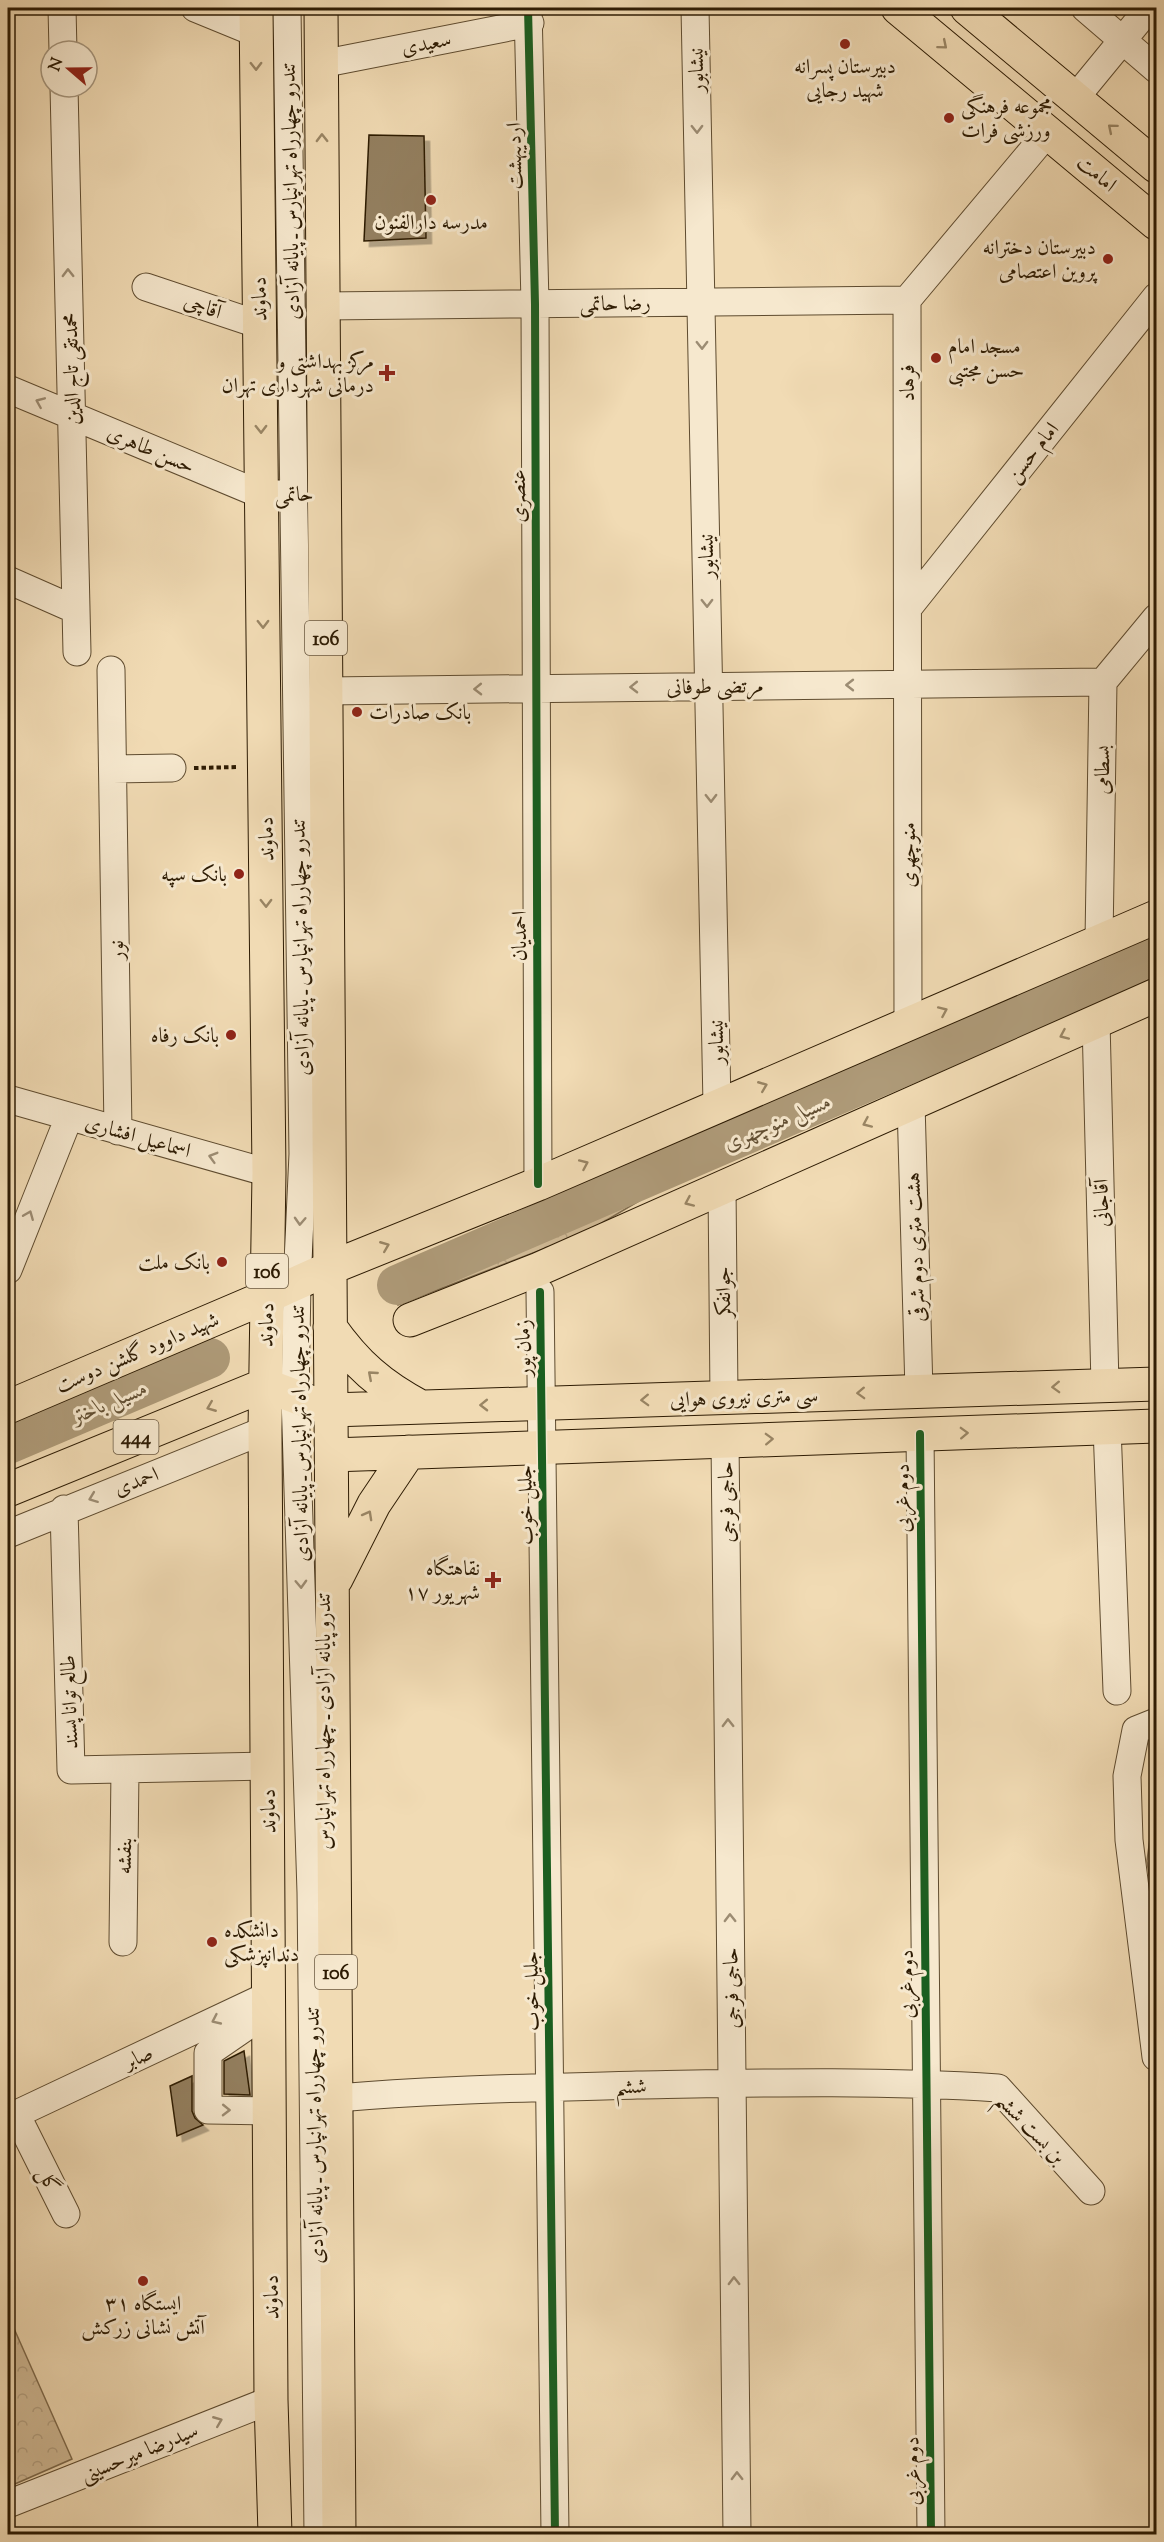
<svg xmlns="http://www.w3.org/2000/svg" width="1164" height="2542" font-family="'Sorts Mill Goudy',Amiri,serif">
<defs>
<pattern id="forest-crowns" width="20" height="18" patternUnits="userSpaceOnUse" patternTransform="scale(1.5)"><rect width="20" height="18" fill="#d0ba96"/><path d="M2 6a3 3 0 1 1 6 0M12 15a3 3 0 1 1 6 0" fill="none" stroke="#b39f80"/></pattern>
<filter id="shadow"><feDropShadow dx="5.5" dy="5.5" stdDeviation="0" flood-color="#0004"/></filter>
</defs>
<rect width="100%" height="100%" fill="#f1dbb4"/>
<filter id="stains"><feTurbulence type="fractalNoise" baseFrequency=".00333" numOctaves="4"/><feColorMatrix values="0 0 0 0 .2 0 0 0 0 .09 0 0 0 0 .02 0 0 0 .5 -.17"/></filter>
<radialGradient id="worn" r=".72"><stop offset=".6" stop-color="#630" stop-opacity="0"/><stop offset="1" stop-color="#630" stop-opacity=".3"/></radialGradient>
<!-- forest -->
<path fill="url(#forest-crowns)" stroke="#7e6a4c" stroke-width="1.5" d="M 644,1160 L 656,1191 L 585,1233 L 398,1305 L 391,1270 Z
M 1156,1793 L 1156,1924 L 1147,1861 Z
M 8,2315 L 72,2459 L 8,2487 Z"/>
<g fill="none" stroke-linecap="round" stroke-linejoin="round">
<!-- river -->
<path stroke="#ae9a78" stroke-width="40" d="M 397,1285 L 1156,957
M 8,1444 L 210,1358"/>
</g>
<!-- building -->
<path fill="#937f5f" stroke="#2d1b03" stroke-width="1.5" filter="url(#shadow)" d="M 369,135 L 424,136 L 426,238 L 364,241 Z
M 244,2051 L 250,2095 L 224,2094 L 224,2061 Z
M 192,2076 L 192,2111 L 195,2118 L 203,2125 L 177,2136 L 170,2086 Z"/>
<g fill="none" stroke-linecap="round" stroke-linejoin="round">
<!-- minor casing -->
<g stroke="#5e4b2f" stroke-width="29">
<path id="minor" d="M 62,8 L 63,51
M 195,8 L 256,33
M 287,8 L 303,1154 L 297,1283 L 295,1397 L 311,1892 L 318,2534
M 528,8 L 535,304 L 538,1184
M 695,8 L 717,1105
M 1085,8 L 1156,69
M 321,64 L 530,23
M 64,87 L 77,652
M 1076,97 L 1149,8
M 146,287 L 260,325
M 324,306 L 907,300
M 8,389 L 262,495 L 279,494
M 8,580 L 76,610
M 908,608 L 1156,297
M 111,670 L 118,1131
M 326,691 L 1103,682
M 113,769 L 172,768
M 1099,941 L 1103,682 L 1156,618
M 1096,1021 L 1105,1385
M 908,1026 L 907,300 L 1048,132
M 8,1099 L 269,1173
M 911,1103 L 919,1391
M 722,1187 L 724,1397
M 8,1270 L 69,1117
M 540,1292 L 555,2534
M 1107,1427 L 1117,1691
M 920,1434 L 931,2534
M 725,1441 L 737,2534
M 64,1509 L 71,1770 L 267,1766
M 8,1534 L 265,1430
M 1156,1722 L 1136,1730 L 1127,1776 L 1129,1840 L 1156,2057
M 123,1942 L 125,1769
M 269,2011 L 208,2053 L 208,2110 L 270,2111
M 337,2098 C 437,2089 537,2088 637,2085 C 757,2083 878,2080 998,2088 L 1091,2191
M 16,2114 L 66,2214
M 8,2118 L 269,1995
M 8,2504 L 271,2400"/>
</g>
<!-- major casing -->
<g stroke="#2d1b03" stroke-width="35">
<path id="major" d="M 256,8 L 269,1173 L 265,1430 L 271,2400 L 275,2534
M 321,8 L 339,2534
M 898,8 L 1156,223
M 967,8 L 1156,166
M 410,1320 L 539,1269 L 1156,995
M 330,1327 C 356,1364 381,1386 421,1407
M 8,1407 L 266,1297 L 330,1268 L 538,1184 L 1156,917
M 332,1455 L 1156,1426
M 8,1490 L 265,1385 L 331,1410 L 1156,1384
M 336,1579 L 374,1504 L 409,1452"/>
</g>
<!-- path -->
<path stroke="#2d1b03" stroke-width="4" stroke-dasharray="4.5 3" stroke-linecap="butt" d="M 194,768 L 238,767"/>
<!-- minor -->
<use href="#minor" stroke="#f6e8ce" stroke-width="27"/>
<!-- major -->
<use href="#major" stroke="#f1dbb4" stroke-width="33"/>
<!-- cycleway casing -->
<g stroke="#f6e8ce" stroke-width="11">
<path id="cycleway" d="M 528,8 L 535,304 L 538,1184
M 540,1292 L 555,2534
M 920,1434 L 931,2534"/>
</g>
<!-- cycleway -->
<use href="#cycleway" stroke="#1b5e20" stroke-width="8"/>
</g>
<!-- one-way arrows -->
<defs><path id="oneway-chevron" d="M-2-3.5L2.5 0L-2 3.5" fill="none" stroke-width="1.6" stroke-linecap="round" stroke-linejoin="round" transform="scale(1.5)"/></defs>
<g stroke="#998564">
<use href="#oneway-chevron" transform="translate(943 45) rotate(40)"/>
<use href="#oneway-chevron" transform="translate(256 66) rotate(89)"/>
<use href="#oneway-chevron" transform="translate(1112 128) rotate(-140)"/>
<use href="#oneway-chevron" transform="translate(322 138) rotate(-91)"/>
<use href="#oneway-chevron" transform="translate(261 429) rotate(89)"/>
<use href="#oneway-chevron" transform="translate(263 624) rotate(89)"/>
<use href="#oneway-chevron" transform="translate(266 903) rotate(89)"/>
<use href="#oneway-chevron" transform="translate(943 1011) rotate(-24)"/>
<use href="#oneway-chevron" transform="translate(1064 1035) rotate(156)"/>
<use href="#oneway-chevron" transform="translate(763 1086) rotate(-22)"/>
<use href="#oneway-chevron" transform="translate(867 1123) rotate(156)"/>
<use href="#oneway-chevron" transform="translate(584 1164) rotate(-24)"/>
<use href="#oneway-chevron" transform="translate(689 1202) rotate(156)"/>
<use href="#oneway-chevron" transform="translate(385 1246) rotate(-22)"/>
<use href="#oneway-chevron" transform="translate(372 1375) rotate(-139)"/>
<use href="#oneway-chevron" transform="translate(1056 1387) rotate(178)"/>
<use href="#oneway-chevron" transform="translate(861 1393) rotate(178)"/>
<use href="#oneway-chevron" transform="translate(645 1400) rotate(178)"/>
<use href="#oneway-chevron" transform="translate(484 1405) rotate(179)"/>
<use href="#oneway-chevron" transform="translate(211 1407) rotate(158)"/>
<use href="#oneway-chevron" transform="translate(964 1433) rotate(-2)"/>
<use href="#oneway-chevron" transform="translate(769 1439) rotate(-2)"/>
<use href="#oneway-chevron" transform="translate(368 1515) rotate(-61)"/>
</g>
<g stroke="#9c8c73">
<use href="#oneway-chevron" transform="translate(697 129) rotate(89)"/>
<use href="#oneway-chevron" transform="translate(68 273) rotate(-91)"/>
<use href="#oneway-chevron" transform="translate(702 345) rotate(89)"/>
<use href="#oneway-chevron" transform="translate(40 402) rotate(-157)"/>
<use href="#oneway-chevron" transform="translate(707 603) rotate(89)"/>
<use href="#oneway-chevron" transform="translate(850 685) rotate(180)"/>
<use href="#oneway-chevron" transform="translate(634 687) rotate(179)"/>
<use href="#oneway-chevron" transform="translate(478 689) rotate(179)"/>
<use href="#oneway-chevron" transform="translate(711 798) rotate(89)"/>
<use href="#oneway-chevron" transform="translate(213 1157) rotate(-164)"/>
<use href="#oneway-chevron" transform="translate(29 1215) rotate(-68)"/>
<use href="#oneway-chevron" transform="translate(300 1221) rotate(93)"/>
<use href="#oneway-chevron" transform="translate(93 1498) rotate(159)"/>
<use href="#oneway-chevron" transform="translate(301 1584) rotate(88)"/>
<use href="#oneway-chevron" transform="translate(728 1723) rotate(-91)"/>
<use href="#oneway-chevron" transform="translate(730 1918) rotate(-91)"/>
<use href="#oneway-chevron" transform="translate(216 2020) rotate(155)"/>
<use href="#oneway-chevron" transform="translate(226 2110) rotate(1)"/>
<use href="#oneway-chevron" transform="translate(734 2281) rotate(-91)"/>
<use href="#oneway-chevron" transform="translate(218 2421) rotate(-22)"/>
<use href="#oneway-chevron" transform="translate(737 2476) rotate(-91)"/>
</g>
<!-- markers -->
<g fill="#8f2418" stroke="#f6e8ce" stroke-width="2">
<circle cx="845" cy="44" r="6"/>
<circle cx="949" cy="118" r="6"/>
<circle cx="431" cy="200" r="6"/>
<circle cx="1108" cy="259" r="6"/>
<circle cx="936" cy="358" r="6"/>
<path d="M384 364h6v6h6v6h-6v6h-6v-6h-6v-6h6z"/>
<circle cx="357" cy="712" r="6"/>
<circle cx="239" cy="874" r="6"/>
<circle cx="231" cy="1035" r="6"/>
<circle cx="222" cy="1262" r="6"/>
<path d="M490 1571h6v6h6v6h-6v6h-6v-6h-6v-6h6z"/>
<circle cx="212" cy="1942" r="6"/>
<circle cx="143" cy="2281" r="6"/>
</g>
<g text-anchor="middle" stroke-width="6" stroke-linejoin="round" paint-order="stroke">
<!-- shield labels -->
<g fill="#f6e8ce" stroke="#695840" stroke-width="1.5">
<rect x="305" y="621" width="42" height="34" rx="4.5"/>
<rect x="246" y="1254" width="42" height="34" rx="4.5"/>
<rect x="113.5" y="1420" width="45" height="34" rx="4.5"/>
<rect x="315" y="1955" width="42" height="34" rx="4.5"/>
</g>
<g font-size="20" font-weight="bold" fill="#2d1b03">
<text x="326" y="645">106</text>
<text x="267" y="1278">106</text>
<text x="136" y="1444">444</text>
<text x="336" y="1979">106</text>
</g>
<!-- street labels -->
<g font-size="21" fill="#2d1b03" stroke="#f6e8ce">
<text transform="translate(426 43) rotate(-11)" y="7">سعیدی</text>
<text transform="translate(696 70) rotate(-91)" y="7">نیشابور</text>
<text transform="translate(514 156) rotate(-91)" y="7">اردیبهشت</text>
<text transform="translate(1097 173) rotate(40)" y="7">امامت</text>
<text transform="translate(290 191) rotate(-91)" y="7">تندرو چهارراه تهرانپارس ـ پایانه آزادی</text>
<text transform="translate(259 299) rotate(-91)" y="7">دماوند</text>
<text transform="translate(615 303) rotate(-1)" y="7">رضا حاتمی</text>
<text transform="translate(203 306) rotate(19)" y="7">آقاچی</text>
<text transform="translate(71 369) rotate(-91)" y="7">محمدتقی تاج الدین</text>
<text transform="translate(907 383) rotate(-90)" y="7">فرهاد</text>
<text transform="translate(151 449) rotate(23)" y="7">حسن طاهری</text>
<text transform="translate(1032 452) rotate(-51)" y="7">امام حسن</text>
<text transform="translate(294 494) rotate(-2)" y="7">حاتمی</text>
<text transform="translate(518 496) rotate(-90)" y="7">عنصری</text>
<text transform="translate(706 556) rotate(-91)" y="7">نیشابور</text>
<text transform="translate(715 686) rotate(-1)" y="7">مرتضی طوفانی</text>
<text transform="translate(1102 770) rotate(-89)" y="7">بسطامی</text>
<text transform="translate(266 839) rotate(-91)" y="7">دماوند</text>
<text transform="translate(908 855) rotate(-90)" y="7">منوچهری</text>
<text transform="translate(519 936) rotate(-90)" y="7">احمدیان</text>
<text transform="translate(300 947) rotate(-91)" y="7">تندرو چهارراه تهرانپارس ـ پایانه آزادی</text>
<text transform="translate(116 950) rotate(-91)" y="7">نور</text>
<text transform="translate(716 1042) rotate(-91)" y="7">نیشابور</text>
<text transform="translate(138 1136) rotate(16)" y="7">اسماعیل افشاری</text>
<text transform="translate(1101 1203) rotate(-91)" y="7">آقاجانی</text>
<text transform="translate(915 1247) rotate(-92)" y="7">هشت متری دوم شرقی</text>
<text transform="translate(723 1292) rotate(-91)" y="7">جوانفکر</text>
<text transform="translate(266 1325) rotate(-89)" y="7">دماوند</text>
<text transform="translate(523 1348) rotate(-91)" y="7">زمان پور</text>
<text transform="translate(137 1352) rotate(-23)" y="7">شهید داوود گلشن دوست</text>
<text transform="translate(744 1397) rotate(-2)" y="7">سی متری نیروی هوایی</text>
<text transform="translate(299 1433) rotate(-91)" y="7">تندرو چهارراه تهرانپارس ـ پایانه آزادی</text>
<text transform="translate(136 1481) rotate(-21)" y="7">احمدی</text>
<text transform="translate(902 1498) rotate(-90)" y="7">دوم غربی</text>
<text transform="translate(726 1502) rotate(-91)" y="7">حاجی فرجی</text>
<text transform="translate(525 1505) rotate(-91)" y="7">جلیل خوب</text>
<text transform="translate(69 1702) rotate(-92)" y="7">طالع توانا پسند</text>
<text transform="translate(323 1721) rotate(-90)" y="7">تندرو پایانه آزادی ـ چهارراه تهرانپارس</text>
<text transform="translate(268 1811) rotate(-90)" y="7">دماوند</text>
<text transform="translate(124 1856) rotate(-89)" y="7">بنفشه</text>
<text transform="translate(906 1984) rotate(-90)" y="7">دوم غربی</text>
<text transform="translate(731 1988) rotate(-91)" y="7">حاجی فرجی</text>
<text transform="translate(531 1991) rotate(-91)" y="7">جلیل خوب</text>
<text transform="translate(138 2057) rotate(-25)" y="7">صابر</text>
<text transform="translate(631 2086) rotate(-1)" y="7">ششم</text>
<text transform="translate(1031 2128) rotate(46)" y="7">بن بست ششم</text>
<text transform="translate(314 2135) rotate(-91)" y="7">تندرو چهارراه تهرانپارس ـ پایانه آزادی</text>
<text transform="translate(49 2180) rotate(64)" y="7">گل</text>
<text transform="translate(271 2297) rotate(-90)" y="7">دماوند</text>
<text transform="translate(139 2452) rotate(-22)" y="7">سیدرضا میرحسینی</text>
<text transform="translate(912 2471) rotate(-91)" y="7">دوم غربی</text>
</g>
<!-- poi labels -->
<g font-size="21" fill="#2d1b03" stroke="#f6e8ce" text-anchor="end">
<text x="845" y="73" text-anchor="middle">دبیرستان پسرانه<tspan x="845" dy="24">شهید رجایی</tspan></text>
<text x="961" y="113" text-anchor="start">مجموعه فرهنگی<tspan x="961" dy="24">ورزشی فرات</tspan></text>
<text x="431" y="229" text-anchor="middle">مدرسه دارالفنون</text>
<text x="1096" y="254">دبیرستان دخترانه<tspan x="1096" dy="24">پروین اعتصامی</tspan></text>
<text x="948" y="353" text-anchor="start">مسجد امام<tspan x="948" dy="24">حسن مجتبی</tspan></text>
<text x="374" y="368">مرکز بهداشتی و<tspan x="374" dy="24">درمانی شهرداری تهران</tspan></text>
<text x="369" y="719" text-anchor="start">بانک صادرات</text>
<text x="227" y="881">بانک سپه</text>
<text x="219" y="1042">بانک رفاه</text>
<text x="210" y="1269">بانک ملت</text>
<text x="480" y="1575">نقاهتگاه<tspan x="480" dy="24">۱۷ شهریور</tspan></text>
<text x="224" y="1937" text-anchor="start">دانشکده<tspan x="224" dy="24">دندانپزشکی</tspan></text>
<text x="143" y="2310" text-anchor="middle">ایستگاه ۳۱<tspan x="143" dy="24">آتش نشانی زرکش</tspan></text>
</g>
<!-- water labels -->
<g font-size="22" font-style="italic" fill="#614e32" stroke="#f6e8ce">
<text transform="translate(777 1121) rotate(-23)" y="8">مسیل منوچهری</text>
<text transform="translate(109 1401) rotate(-23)" y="8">مسیل باختر</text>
</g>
</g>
<!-- margin -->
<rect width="1164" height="2542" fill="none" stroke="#f1dbb4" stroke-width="30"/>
<rect x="9" y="9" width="1146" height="2524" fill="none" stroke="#2d1b03" stroke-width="3"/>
<rect x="15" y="15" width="1134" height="2512" fill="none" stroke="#2d1b03" stroke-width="1.5"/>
<!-- north arrow -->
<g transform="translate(69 69) rotate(290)"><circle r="28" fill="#f6e8ce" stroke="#a6967d" stroke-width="1.5"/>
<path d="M0-4.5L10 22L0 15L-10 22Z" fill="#8f2418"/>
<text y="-9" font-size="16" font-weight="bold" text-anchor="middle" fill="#2d1b03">N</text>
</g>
<rect width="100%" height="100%" filter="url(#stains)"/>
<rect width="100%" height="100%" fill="url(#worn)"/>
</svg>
